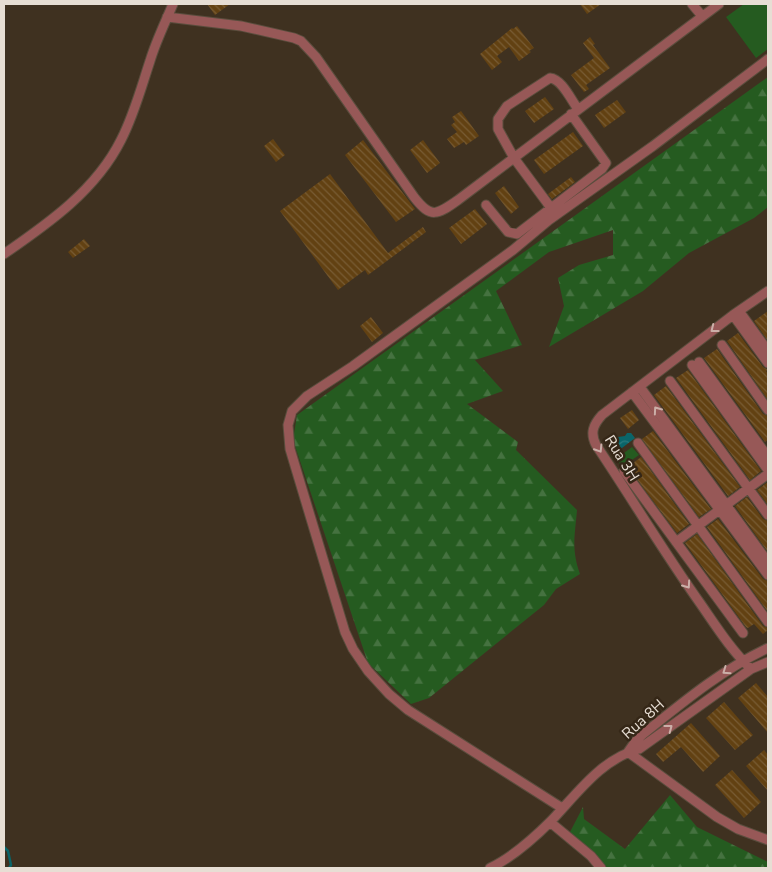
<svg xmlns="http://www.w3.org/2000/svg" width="772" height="872" font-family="'Nunito Sans',sans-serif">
<defs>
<pattern id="forest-firs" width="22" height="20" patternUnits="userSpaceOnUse" patternTransform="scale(1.25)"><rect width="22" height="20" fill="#255b20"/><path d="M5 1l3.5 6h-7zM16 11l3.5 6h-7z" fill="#457240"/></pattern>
<pattern id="water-waves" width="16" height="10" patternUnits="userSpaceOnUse" patternTransform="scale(1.25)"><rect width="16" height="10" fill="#0a6569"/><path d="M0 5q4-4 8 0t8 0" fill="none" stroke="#2e7b7e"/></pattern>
<pattern id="building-back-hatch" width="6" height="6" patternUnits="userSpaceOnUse" patternTransform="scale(1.25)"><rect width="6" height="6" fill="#624112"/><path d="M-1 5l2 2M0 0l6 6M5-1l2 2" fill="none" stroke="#785c34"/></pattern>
</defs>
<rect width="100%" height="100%" fill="#3f3120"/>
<!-- forest -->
<path fill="url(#forest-firs)" d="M 768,77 L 768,207 L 754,218 L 689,253 L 643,291 L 549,347 L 564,306 L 558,278 L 579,265 L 613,255 L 613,230 L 549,252 L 496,291 L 522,345 L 475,360 L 503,391 L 467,404 L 518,442 L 516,450 L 577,510 C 575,535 571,549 580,574 L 556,589 L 544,605 L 429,698 L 411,704 L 368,663 L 293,440 L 297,415 Z
M 670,795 L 697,827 L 768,862 L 768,868 L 607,868 L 570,832 L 583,807 L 584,819 L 625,849 Z"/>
<!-- pitch -->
<path fill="#255b20" d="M 744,4 L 768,4 L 768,49 L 756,58 L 726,17 Z
M 632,447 L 639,455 L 622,467 L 616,459 Z"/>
<!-- water -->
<path fill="url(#water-waves)" d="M 627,433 L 631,433 L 635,438 L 618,451 L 614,446 L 615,440 L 618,437 L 625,436 Z"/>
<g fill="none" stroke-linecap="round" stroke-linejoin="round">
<!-- stream -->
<path stroke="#0a6569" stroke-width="2.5" d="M 4,847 L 8,851 L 11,865 L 9,868"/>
</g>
<!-- building -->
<path fill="url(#building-back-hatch)" d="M 207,4 L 230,4 L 215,15 Z
M 580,4 L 601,4 L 587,14 Z
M 517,26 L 534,48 L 529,51 L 531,52 L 519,61 L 509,47 L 497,56 L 502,62 L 492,70 L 480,54 L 512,28 L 513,29 Z
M 590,37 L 595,44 L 593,45 L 610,68 L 586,85 L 589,89 L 584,92 L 571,75 L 594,58 L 583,43 Z
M 545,97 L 554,109 L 534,123 L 525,111 Z
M 617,100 L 626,112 L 604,128 L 595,115 Z
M 461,111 L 479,136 L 466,145 L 464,142 L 454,148 L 447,139 L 457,132 L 451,125 L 455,122 L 452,117 Z
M 573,132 L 583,146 L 544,174 L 534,160 Z
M 273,139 L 285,155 L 276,162 L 264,146 Z
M 363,140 L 415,209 L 396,222 L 345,155 Z
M 423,140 L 440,163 L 427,173 L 410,150 Z
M 330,174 L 388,253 L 423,227 L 426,232 L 368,275 L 365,270 L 338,290 L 280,211 Z
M 571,177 L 575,182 L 552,199 L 548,194 Z
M 504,186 L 519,207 L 511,214 L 495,193 Z
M 475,209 L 487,224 L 461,244 L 449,228 Z
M 84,239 L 90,246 L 73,258 L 68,252 Z
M 768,311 L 768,341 L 754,321 Z
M 371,317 L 383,333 L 372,342 L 360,326 Z
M 738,333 L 763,367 L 768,370 L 766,371 L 768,374 L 768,400 L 727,341 Z
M 717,349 L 763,414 L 768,416 L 768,440 L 765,442 L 704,358 Z
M 688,370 L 761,471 L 750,480 L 676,378 Z
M 666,386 L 740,487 L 728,496 L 654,395 Z
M 632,410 L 639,420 L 628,429 L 620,418 Z
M 653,431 L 711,509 L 699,517 L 642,439 Z
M 641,457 L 689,524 L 677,533 L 628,467 Z
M 768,482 L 768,505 L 757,490 Z
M 747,497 L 763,519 L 768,521 L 768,552 L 735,506 Z
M 718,519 L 763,579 L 768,581 L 768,612 L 707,527 Z
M 697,534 L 763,626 L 768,628 L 768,630 L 763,634 L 754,624 L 748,628 L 746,627 L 685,543 Z
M 756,683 L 768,697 L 768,733 L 738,698 Z
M 724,702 L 753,735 L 735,750 L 706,718 Z
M 691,723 L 720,756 L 703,772 L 681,747 L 663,762 L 656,754 Z
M 764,750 L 768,755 L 768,791 L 746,766 Z
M 732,770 L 761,802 L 744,818 L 715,785 Z"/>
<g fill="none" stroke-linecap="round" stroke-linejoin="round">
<!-- minor casing -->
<g stroke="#5a4d3d" stroke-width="11">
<path id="minor" d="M 692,4 L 702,16
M 167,17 L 241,26 L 294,38 L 301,41 L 316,57 L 414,197 C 431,219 437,215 458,200 L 719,4
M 486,205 L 508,232 L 517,234 L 602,169 L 606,163 L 571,114
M 551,208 L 514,158 L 498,129 L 498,119 L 507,106 L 550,78 C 562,79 571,100 578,109
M 4,254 C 49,223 96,190 121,140 C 134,115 141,88 150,61 C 156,41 165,23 173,4
M 739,311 L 768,351
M 733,315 L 768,363
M 722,345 L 768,410
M 699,362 L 768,457
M 692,365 L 768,470
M 670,381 L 768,515
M 640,387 L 768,562
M 632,392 L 768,575
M 638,443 L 768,622
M 624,471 L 743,633
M 676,542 L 768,474
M 751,669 C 731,650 716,626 700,603 C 663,551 631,497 596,445 C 590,433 593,425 602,415 L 733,315 L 768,291
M 628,752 L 635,742 L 642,735 C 682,703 721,670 768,648
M 628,752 L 717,817 L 738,829 L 768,840
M 562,808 L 408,710 L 389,694 L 368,671 L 353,649 L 345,632 L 290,449 L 288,425 L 292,411 L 307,396 L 353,366 L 513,250 L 549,220 L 653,146 L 768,59
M 550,822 L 591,856 L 601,868
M 490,868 C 513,857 533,839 551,821 C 577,794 601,759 639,749 L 751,669 L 768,662"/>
</g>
<!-- minor -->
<use href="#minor" stroke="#975857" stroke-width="9"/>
</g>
<!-- one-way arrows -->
<defs><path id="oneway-chevron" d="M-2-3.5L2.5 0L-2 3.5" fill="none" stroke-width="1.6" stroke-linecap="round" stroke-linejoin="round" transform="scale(1.25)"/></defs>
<g stroke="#cbafa8">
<use href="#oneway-chevron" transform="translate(714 329) rotate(142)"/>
<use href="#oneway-chevron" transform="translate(657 410) rotate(-125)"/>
<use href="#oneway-chevron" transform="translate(599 449) rotate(58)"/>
<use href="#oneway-chevron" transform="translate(687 585) rotate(55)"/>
<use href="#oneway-chevron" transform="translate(726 671) rotate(145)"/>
<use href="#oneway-chevron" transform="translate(669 728) rotate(-37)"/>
</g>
<g text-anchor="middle" stroke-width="5" stroke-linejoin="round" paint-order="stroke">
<!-- street labels -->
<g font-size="15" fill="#e7ded4" stroke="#352717">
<text transform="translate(622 458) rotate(58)" y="5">Rua 3H</text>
<text transform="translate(643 719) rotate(-42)" y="5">Rua 8H</text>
</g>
</g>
<!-- border -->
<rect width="772" height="872" fill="none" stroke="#e7ded4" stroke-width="10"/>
</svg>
